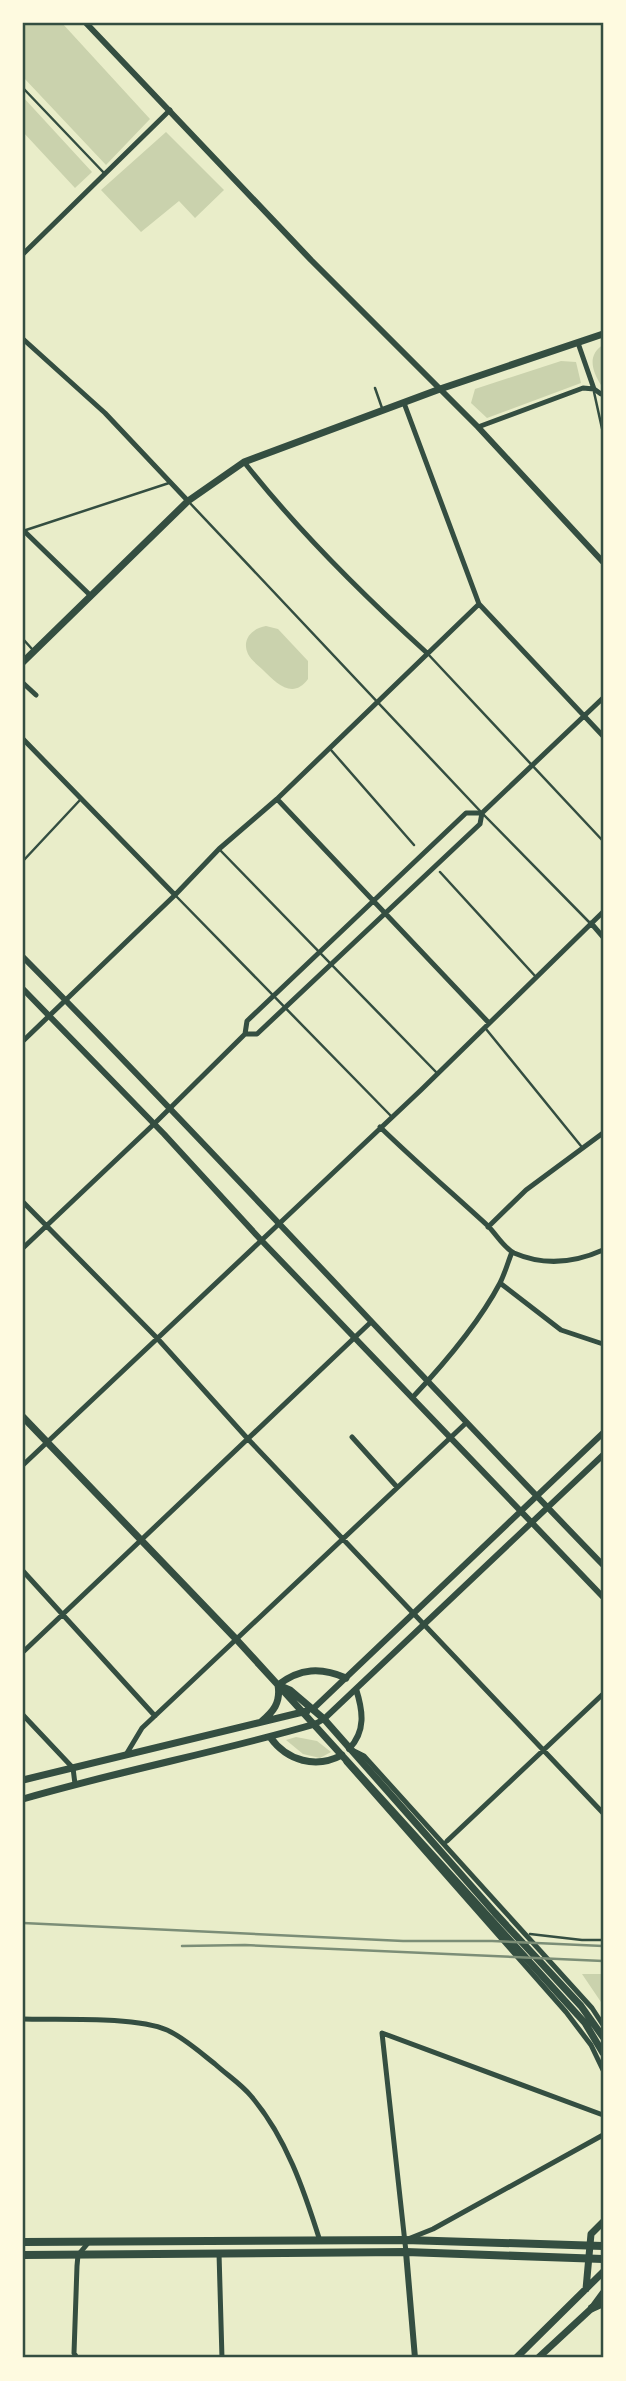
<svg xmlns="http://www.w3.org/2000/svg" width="626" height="2381" font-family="'Noto Sans',sans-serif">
<rect width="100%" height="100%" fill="#e9edc9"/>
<!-- green -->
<path fill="#cad2ad" d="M 23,23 L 62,23 L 150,119 L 106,165 L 23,77 Z
M 23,97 L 92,172 L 75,188 L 23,132 Z
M 166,132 L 224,190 L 195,218 L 179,201 L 141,232 L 101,190 Z
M 603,345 L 603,385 L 601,385 C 592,371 587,355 603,345 Z
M 561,361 L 576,362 L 581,383 L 487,418 L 471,403 L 475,389 Z
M 266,626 L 278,629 L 308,661 L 308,679 C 293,700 276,683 263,670 C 258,665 251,660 248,654 C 241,639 253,628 266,626 Z
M 296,1737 L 317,1741 L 331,1752 L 320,1758 L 303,1754 L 286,1740 Z
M 582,1974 L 603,1974 L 603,2005 Z"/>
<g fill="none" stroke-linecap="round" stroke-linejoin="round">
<!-- service -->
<path stroke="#344e41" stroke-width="2.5" d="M 23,88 L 105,174
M 375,388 L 382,408
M 594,392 L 603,433
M 188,501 L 482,813 L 589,922
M 26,530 L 169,483
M 23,639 L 32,649
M 427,653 L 603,841
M 331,750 L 414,845
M 219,849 L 436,1072
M 23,861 L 80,800
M 440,872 L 536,977
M 175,895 L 392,1117
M 486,1029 L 581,1146
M 530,1934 L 582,1940 L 603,1940"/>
<!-- minor -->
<path stroke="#344e41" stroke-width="5" d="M 23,254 L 170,110
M 23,339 L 105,413 L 188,501
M 578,343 L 594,389
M 404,403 L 479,604 L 603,736
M 478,427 L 583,388 L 594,389 L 601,394 L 603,393
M 244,462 C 299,532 362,594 427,653
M 23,530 L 91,596
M 23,683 L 36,695
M 23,739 L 175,895
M 277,799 L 489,1023
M 591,923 L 603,937
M 245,1034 L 257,1034 L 480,824 L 482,813 L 603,698
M 23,1041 L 175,895 L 219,849 L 277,799 L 479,604
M 380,1127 C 415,1161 452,1193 488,1226 C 496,1234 504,1248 514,1253 C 544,1266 574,1263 603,1250
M 23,1202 L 157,1338 L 247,1438 L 603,1813
M 488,1227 L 526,1190 L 603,1133
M 23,1248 L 154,1124 L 245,1034 L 247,1021 L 466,813 L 482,813
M 500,1283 L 561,1330 L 603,1344
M 412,1398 C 443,1365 479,1323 500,1283 C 505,1273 508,1262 512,1252
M 352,1437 L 397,1487
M 23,1465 L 421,1090 L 603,912
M 23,1571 L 155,1716
M 23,1652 L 371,1322
M 23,1715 L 73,1768 L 75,1784
M 354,1751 L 364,1756 L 592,2008 L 603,2025
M 127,1753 L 142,1728 L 466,1423
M 346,1762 L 566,2012 L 591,2045 L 603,2070
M 447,1841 L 603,1694
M 23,2019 C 60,2020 135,2016 167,2030 C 183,2037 201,2053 215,2064 C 227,2075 241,2084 251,2096 C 286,2137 304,2190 320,2241
M 408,2239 L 433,2229 L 603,2135
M 406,2252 L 382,2033 L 603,2115
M 219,2253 L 222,2358
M 77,2358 L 74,2353 L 77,2266 L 78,2255 L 89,2242"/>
<!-- tertiary -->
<path stroke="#344e41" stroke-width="6" d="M 86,23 L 311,260 L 478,427 L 603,562
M 23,957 C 220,1156 408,1364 603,1565
M 23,989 L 164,1134 L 261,1240 L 603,1597
M 314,1708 L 603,1433
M 315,1724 L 324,1719 L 603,1455
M 349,1749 C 366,1731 363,1711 356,1689
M 406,2252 L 415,2358"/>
<!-- secondary -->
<path stroke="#344e41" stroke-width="7" d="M 23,662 L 188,501 L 244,462 L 440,389 L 603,334
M 23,1417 L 236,1639 L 278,1685 L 290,1690 L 324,1719 L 495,1913 L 581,2006 L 603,2037
M 278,1685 C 300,1668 321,1667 346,1678
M 261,1722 C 273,1712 281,1703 278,1685 L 585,2023 L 603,2053
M 270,1737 C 287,1761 316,1769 342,1755
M 23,1780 L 307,1711
M 23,1799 C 119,1771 219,1752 315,1724
M 586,2289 L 591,2234 L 603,2222
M 516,2358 L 603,2272
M 538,2358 L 592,2308 L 603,2293"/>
<!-- primary -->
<path stroke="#344e41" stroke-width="8" d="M 23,2242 L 405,2240 L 603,2246
M 23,2255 L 406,2252 L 603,2259
M 592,2308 L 603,2303"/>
<!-- rail -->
<path stroke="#7c8e77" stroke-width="2.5" d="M 23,1923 L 403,1941 L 492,1941 L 603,1946
M 182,1946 L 245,1945 L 603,1961"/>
</g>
<!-- border -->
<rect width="626" height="2381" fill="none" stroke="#fefae0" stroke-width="49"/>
<rect x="24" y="24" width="578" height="2332" fill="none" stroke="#344e41" stroke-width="2.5"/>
</svg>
